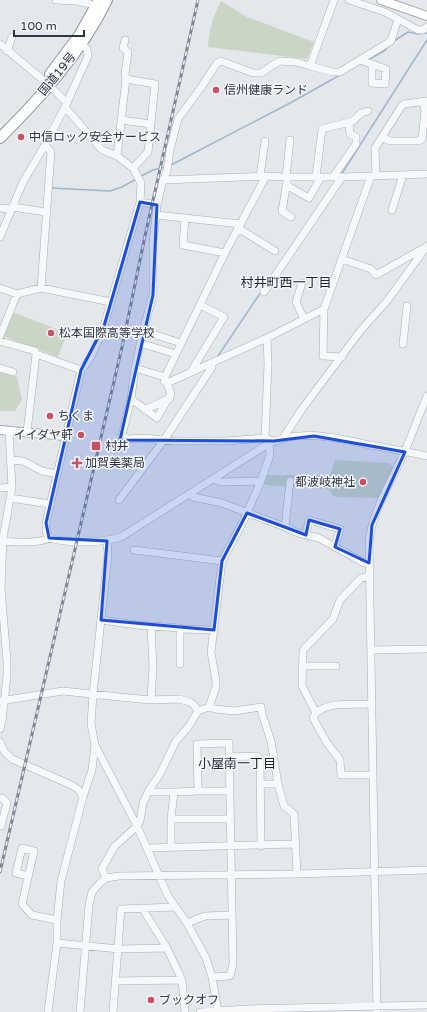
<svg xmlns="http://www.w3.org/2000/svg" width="427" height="1012" font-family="'Varela Round','Noto Sans JP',sans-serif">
<rect width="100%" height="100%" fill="#e4e7eb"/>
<!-- green -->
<path fill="#cad5c6" d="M 221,1 L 247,17 L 314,42 L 307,59 L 208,47 C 209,29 213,17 221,1 Z
M 12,312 L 67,333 L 58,357 L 3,336 Z
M 0,372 L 17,377 L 22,400 L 15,411 L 0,411 Z
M 335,460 L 389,463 L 393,467 L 392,471 L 379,498 L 336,497 L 332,494 L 329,489 L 264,485 L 267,475 L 330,475 Z"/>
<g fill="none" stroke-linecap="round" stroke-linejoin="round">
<!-- stream -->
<path stroke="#a2b5c9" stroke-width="1.5" d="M 394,41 L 408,32 L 418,34 L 427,33
M 368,60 L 384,51 L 390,45
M 171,165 L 292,102 L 340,75
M 341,175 L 427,40
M 141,176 L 153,170 L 165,167
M 51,188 L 110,191 L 122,187 L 136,179
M 218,356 L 261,292"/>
<!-- minor casing -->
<g stroke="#a9aeb5" stroke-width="8">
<path id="minor" d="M 56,0 L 76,1 L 96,5
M 349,0 L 385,12 L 418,30 L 423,30 L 427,27
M 0,44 L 49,85 L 67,103
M 7,51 L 12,37
M 360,60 L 386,69 L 385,84 L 372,83 L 372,64
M 310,66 L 333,72 L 340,72 L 391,41 L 398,19
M 126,79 L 155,84 L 148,152 L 133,168
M 65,107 L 102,150 L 117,156 L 133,168 L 141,183 L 140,202 L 104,326 C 98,341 92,359 81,370 L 46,523 L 46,531 L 49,538 C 71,544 99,543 121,537 L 265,446 C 296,427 337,438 370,445 C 389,448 408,452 427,456
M 121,120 L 151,124
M 382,137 L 390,141 L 418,141 L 422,139 L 425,111 L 423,102
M 117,156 L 126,79 L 125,74 L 128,52 L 123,48 L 125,40
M 260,176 L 265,141
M 376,176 L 375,148 L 401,107 L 404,104 L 427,101
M 286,177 L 290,140
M 316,177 L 322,129 L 353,121 L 361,113 L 368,111
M 333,177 L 356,144 L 356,137 L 350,134 L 349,122
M 163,180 L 266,176 L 286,177 L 342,177 L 427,174
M 287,182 L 282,211 L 291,217
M 286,185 L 309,198 L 321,177
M 140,202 L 157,205
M 12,207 L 46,212
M 0,208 L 11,209
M 392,210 L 403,175
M 156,215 L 241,224
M 185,218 L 183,245 L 225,253
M 238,228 L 275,251
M 0,237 L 23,182 L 45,145 L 65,107 L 88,56 L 87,49 L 80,41
M 342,259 L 371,269 L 376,275 L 424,248
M 302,283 L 296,302 L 304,319
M 0,288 L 17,294
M 41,288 L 51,152 L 45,145
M 264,292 L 342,177
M 143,331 L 181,343
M 0,336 L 17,294 L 41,288 L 111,302
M 0,341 L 35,351 L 36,354 L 81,370
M 140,343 L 176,354
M 403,344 L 407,306
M 342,357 L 323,356 L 324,309 L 371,176
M 0,368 L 13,372
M 135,368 L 165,377
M 192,370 L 224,317 L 200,305
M 167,383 L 267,338 L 324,309
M 131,399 L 157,418 L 171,394 L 167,383 L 164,381 L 165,377 L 225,253 L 266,176
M 145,410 L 170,398
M 27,432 L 36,354
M 265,438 L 268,364 L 267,338
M 283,438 L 302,409 L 361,330 L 387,301 L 427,246
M 274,441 L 265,438 L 225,441 L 174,441 L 144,438 L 127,439 L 122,435 L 131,399 L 135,368 L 143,331 L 153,295 L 153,243 L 157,205 L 163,180 L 167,171 L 170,150 L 178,119 L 202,86 L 217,63 L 221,61 L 253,73 L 261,73 L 279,61 L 296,62 L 310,66 L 334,0
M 10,460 L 23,461 L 42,471 L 57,474
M 213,479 L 221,482 L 261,481
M 0,488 L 12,487
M 189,494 L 193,497 L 222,503 L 285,527 L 298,533 L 319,538 L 364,563 L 369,563
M 10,498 L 50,504
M 119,500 L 164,440 L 212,367
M 285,527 L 290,481
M 306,535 L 309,520 L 340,529 L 335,547
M 0,541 C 12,542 39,544 49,538
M 134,550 L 222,561
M 369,576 L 361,578 L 340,600 L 333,619 L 304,649 L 303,651 L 302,686 L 316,713 L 313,718 L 327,743 L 340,760 L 341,775 L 372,775
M 101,620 L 137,625 L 180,628 L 180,664
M 151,626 L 153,667 L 151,700
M 180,629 L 214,630
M 371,650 L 427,649
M 302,666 L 336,666
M 0,701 L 63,691 L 129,698 L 151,700 L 179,699 L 190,702 L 194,705 L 198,711
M 209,707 L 216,687 L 216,681 L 211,652 L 222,561 L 243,522 L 261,481 L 270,455 L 269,443
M 316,713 C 330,701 354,705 372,704
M 0,729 L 2,721 L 7,676 L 7,661 L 1,588 L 3,538 L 12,487 L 9,431
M 0,742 L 4,751 L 12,759 L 69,784 L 78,789 L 83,797
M 95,745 L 137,826 L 168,896 L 187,923 L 206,958 L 212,977 L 218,1012
M 229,757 L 257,756 L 260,759 L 261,846
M 260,784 L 278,784
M 149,790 L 153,792 L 174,792
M 198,791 L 229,791
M 0,798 L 2,798 L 7,803 L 1,826 L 0,826
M 171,819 L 230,819
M 171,847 L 171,819 L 174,792 L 198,791 L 197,744 L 229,743 L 233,964 L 230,976 L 212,977
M 147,848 L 295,844
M 28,876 L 16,873 L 22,848 L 34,851 L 22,904 L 32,915 L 57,920
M 106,878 L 102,869 L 114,847 L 137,826 L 140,821 L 143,803 L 149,790 L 160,774 L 176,741 L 189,726 L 198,711 L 209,707 L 215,709 L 234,711 L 261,707 L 262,714 L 271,741 L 278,784 L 284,806 L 294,814 L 297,874
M 142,908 L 167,948 L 182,980 L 185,1012
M 187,923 L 205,916 L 231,915
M 57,943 L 119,949 L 167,948
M 116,981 L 182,980
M 48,1012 L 57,943 L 57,920 L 61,881 L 83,797 L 92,770 L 95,745 L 91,724 L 93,694 L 108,555 L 107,541
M 80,1012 L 89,905 L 92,892 L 100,883 L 106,878 L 119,876 L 297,874 L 427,870
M 113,1012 L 121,909 L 176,907
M 200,1012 L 248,1009 L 427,1005
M 377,1012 L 369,542 C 372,511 391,482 404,453 C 412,435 419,415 427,396"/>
</g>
<!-- major casing -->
<g stroke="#a4acb7" stroke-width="10">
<path id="major" d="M 381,0 L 427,16
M 0,430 L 65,436"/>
</g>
<!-- highway casing -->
<g stroke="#8d95a1" stroke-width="12">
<path id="highway" d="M 50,74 L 80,34 L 99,0
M 0,138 C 41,97 81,53 107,0"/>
</g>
<!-- minor -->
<use href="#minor" stroke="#f7f8fa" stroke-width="7"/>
<!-- major -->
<use href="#major" stroke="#fff" stroke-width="8"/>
<!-- highway -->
<use href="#highway" stroke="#fff" stroke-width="10"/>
<!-- rail casing -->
<g stroke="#7f8794" stroke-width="3">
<path id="rail" d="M 0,872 L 122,347 L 145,236 L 198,0"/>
</g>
<!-- rail -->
<use href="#rail" stroke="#f4f6f9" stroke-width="1.5" stroke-dasharray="4.5" stroke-linecap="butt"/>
</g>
<!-- marked area -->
<path fill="#1d4ed8" fill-opacity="0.2" stroke="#1d4ed8" stroke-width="3" stroke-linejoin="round" d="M 140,202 L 157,205 L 153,295 L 120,440 L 274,441 L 314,436 L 405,452 L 372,525 L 369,563 L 335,547 L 340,529 L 309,520 L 306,535 L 247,513 L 222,561 L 214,630 L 101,620 L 107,541 L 49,538 L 46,523 L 81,370 L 104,326 Z"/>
<!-- markers -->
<g fill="#c85263" stroke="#f4f6f9" stroke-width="1.5">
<circle cx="216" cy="90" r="4"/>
<circle cx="21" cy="137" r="4"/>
<circle cx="51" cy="333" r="4"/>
<circle cx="50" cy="416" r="4"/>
<circle cx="81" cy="435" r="4"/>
<rect x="91" y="441" width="10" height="10" rx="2"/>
<path d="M75 457h4v4h4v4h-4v4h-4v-4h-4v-4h4z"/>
<circle cx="363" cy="482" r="4"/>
<circle cx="151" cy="1000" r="4"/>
</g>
<g text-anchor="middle" stroke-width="3" stroke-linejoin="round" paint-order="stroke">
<!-- street labels -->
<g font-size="12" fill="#2d3543" stroke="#f4f6f9">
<text transform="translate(57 74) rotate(-51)" y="4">国道19号</text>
</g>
<!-- poi labels -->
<g font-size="12" fill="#2d3543" stroke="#f4f6f9" text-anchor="start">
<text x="224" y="94">信州健康ランド</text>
<text x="29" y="141">中信ロック安全サービス</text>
<text x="59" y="337">松本国際高等学校</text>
<text x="58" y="420">ちくま</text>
<text x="73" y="439" text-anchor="end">イイダヤ軒</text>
<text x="105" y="450">村井</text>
<text x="85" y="467">加賀美薬局</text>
<text x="355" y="486" text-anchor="end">都波岐神社</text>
<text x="159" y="1004">ブックオフ</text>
</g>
<!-- neighbourhood labels -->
<g font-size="13" fill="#1f2634" stroke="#f4f6f9">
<text x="286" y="287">村井町西一丁目</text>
<text x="237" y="768">小屋南一丁目</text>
</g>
</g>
<!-- scale -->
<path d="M14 30v6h70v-6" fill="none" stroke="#2d3543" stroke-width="2"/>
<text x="20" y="30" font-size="12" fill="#2d3543" stroke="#f4f6f9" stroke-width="3" paint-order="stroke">100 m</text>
</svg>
